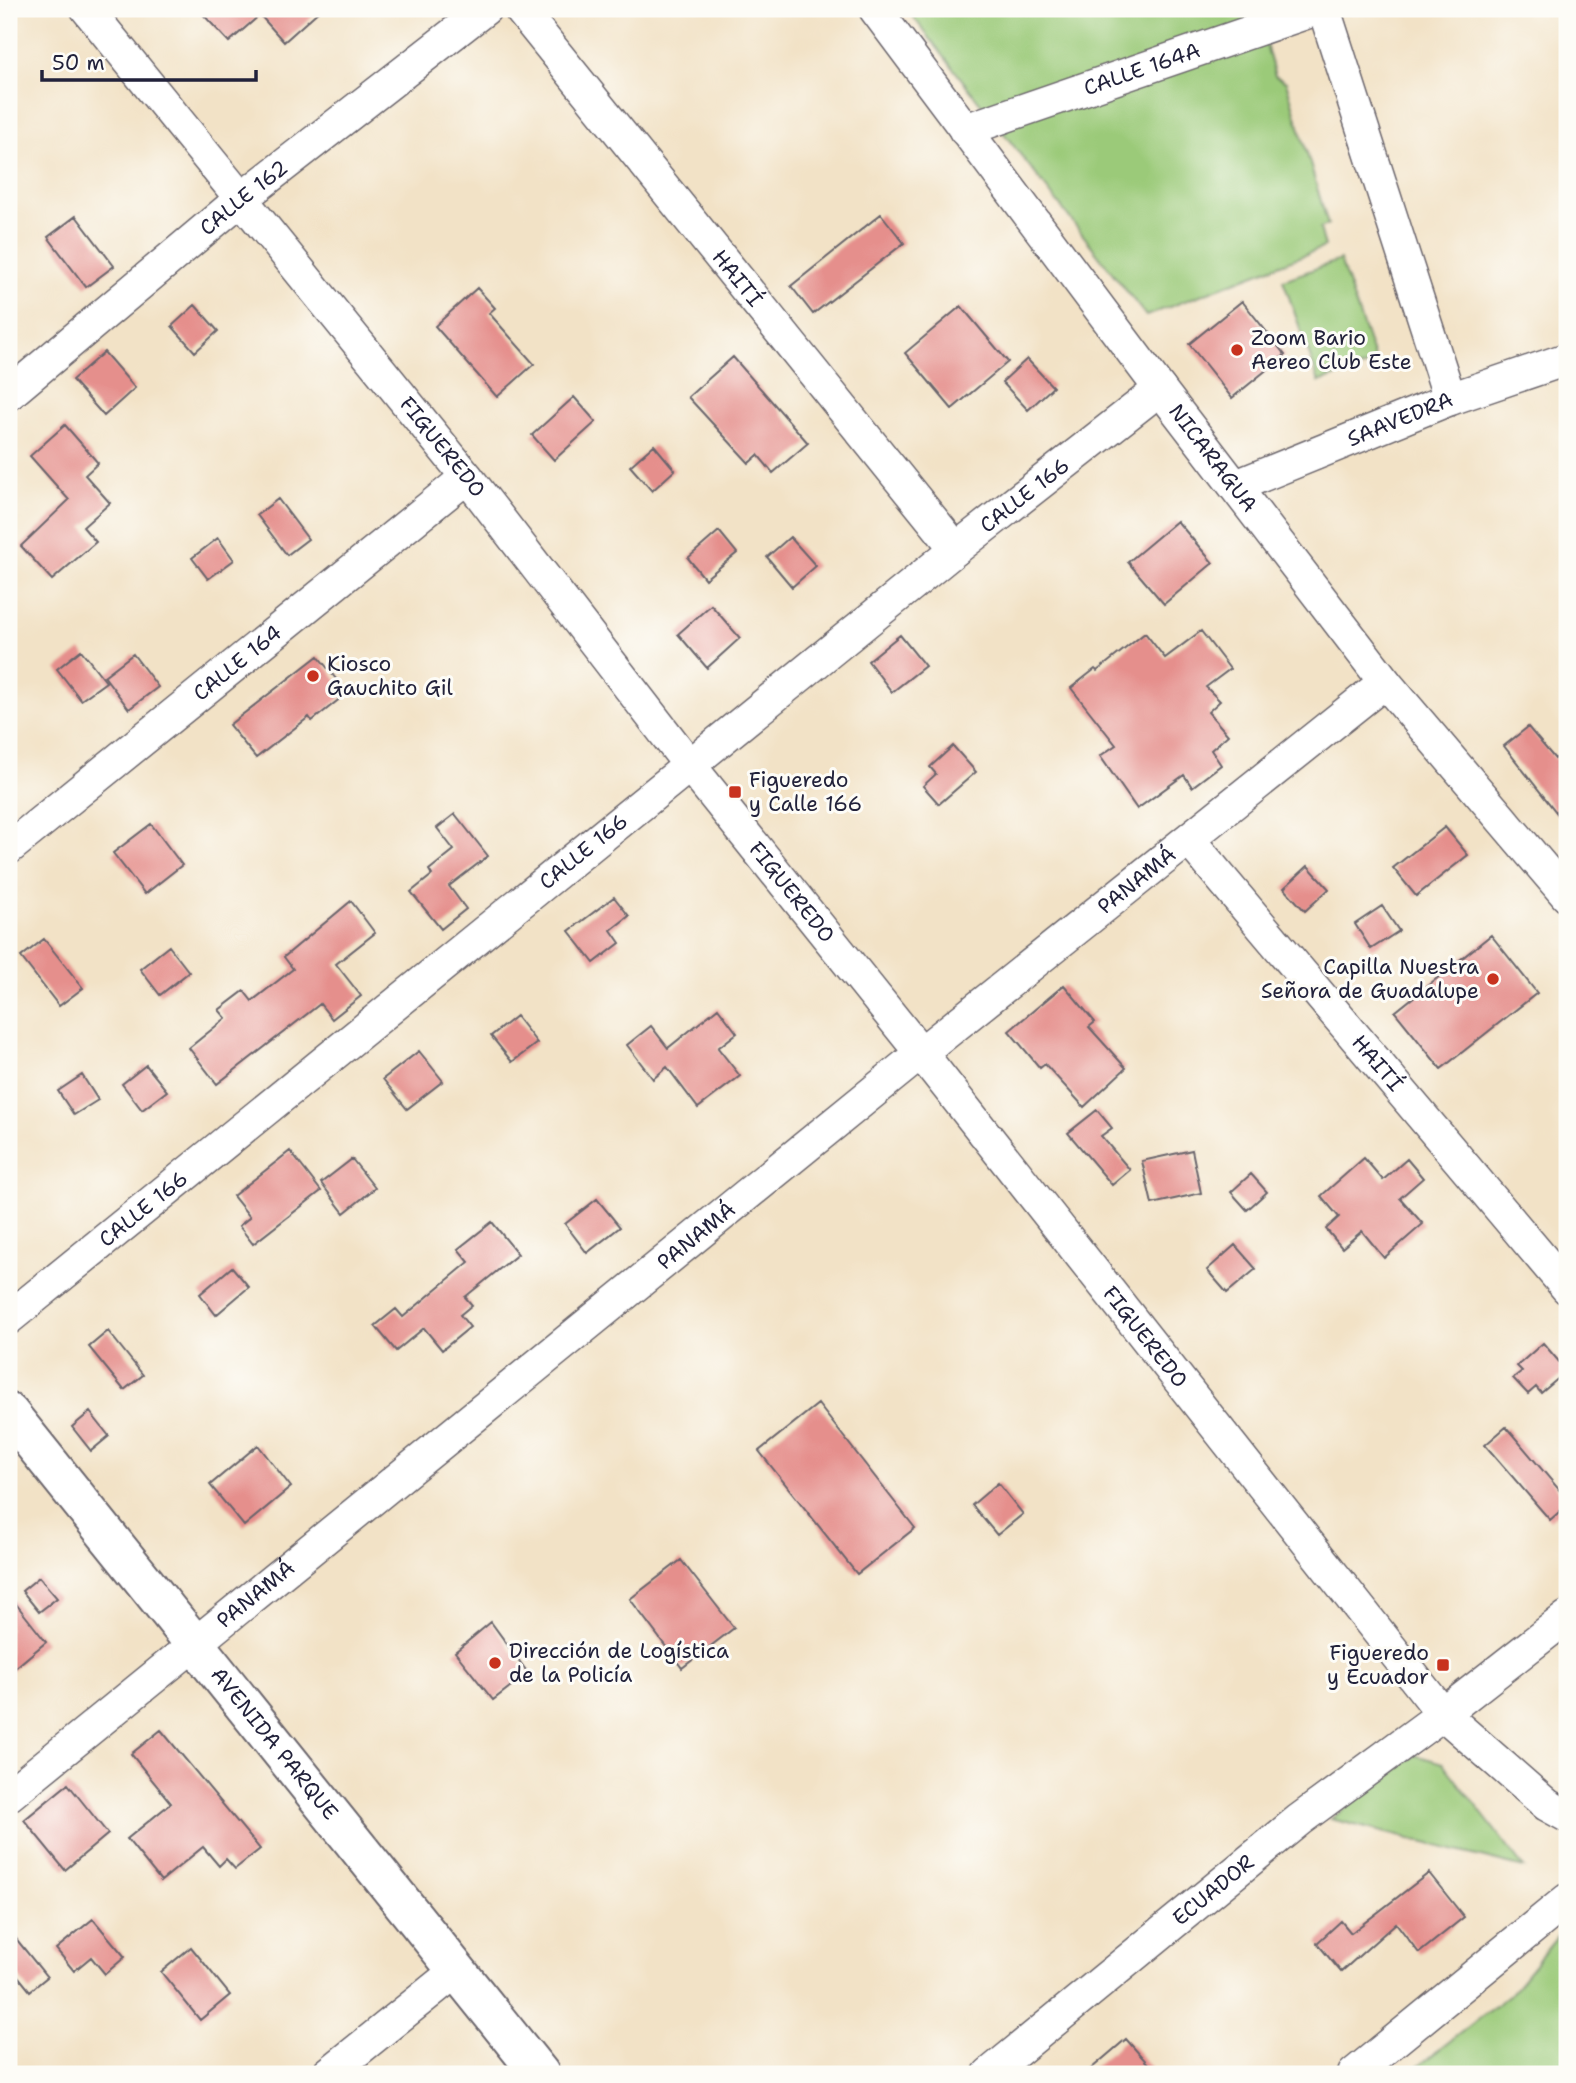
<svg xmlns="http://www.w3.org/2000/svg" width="1576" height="2083" font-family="'Shantell Sans',sans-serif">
<rect width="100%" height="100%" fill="#fdfcf7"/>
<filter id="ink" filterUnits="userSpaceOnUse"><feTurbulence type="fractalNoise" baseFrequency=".0143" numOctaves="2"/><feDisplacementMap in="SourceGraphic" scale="14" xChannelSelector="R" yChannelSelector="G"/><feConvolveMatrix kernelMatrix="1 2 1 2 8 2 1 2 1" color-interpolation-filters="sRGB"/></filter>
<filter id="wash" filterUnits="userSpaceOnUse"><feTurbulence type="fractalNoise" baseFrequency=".00686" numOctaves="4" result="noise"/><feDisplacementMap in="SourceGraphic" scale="28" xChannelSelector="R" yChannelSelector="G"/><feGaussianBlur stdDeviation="1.57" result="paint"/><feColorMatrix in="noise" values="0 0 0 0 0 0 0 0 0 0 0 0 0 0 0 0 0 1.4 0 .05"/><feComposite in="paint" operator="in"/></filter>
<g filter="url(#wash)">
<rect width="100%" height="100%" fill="#f2e2c6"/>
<!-- green -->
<path fill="#9bca79" stroke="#5e765a" stroke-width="2" d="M 907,9 L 1256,9 L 1275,76 L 1286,82 L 1328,225 L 1320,228 L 1325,247 L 1146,316 Z
M 1340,260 L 1376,363 L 1319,382 L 1283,280 Z
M 1415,1755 L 1443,1763 L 1524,1868 L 1331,1819 Z
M 1567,1925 L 1567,2074 L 1408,2074 L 1510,1994 Z"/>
<g id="blocks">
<!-- building -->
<path fill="#e58f8c" d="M 198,9 L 321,9 L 284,42 L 260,15 L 229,42 Z
M 881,214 L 904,243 L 813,314 L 791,286 Z
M 76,216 L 114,266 L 86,287 L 48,237 Z
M 477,288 L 495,308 L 489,313 L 534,364 L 497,397 L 435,326 Z
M 1242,301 L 1285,355 L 1232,398 L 1189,344 Z
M 195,305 L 218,331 L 195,352 L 172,326 Z
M 961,306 L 1008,362 L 952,409 L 905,353 Z
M 104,352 L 135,388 L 104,416 L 72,380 Z
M 733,357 L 808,443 L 773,473 L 758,455 L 749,463 L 688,397 Z
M 1027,359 L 1053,387 L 1028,410 L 1002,382 Z
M 574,397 L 596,422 L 554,460 L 532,435 Z
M 65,425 L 98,463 L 85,475 L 110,503 L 83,527 L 96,542 L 52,580 L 21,546 L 69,500 L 30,456 Z
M 654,445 L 675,470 L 652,491 L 630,466 Z
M 278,499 L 308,539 L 287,555 L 257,515 Z
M 1177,521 L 1213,563 L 1164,604 L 1128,562 Z
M 719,531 L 737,553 L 705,579 L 688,558 Z
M 790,537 L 816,566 L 792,587 L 767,557 Z
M 218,538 L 234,560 L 208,579 L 192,558 Z
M 711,605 L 740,638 L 707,668 L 678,634 Z
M 1201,631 L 1230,669 L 1206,687 L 1220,701 L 1208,712 L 1228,735 L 1211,750 L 1221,765 L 1192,787 L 1184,775 L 1137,809 L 1100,756 L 1116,745 L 1071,688 L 1095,669 L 1097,671 L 1145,633 L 1165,658 Z
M 900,635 L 925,666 L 892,692 L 868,661 Z
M 81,650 L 106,682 L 81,700 L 57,669 Z
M 133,654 L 158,687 L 129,709 L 104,676 Z
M 318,656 L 347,693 L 312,721 L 309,717 L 256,758 L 229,725 Z
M 1528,727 L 1555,759 L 1567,749 L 1567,826 L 1504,746 Z
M 953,746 L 976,772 L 939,804 L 923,786 L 936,774 L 930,767 Z
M 455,814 L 488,856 L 449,886 L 466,909 L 441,929 L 411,892 L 432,875 L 429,870 L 454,850 L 437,828 Z
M 151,824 L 182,865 L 145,894 L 113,853 Z
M 1445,827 L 1468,855 L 1416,896 L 1393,868 Z
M 1308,866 L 1329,889 L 1305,911 L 1284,888 Z
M 614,897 L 629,916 L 611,930 L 620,943 L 594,963 L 569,931 Z
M 351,901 L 375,933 L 336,964 L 361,996 L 332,1019 L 320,1004 L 217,1084 L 189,1048 L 226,1018 L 219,1010 L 244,991 L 252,1001 L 293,969 L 284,957 Z
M 1382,906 L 1399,931 L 1371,949 L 1355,924 Z
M 1491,935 L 1537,993 L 1441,1069 L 1395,1012 Z
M 44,939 L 83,988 L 59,1006 L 21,957 Z
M 169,946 L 189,972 L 160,995 L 140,969 Z
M 1064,985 L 1095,1022 L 1089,1027 L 1126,1068 L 1084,1107 L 1045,1064 L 1040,1068 L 1009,1031 Z
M 718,1008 L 737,1033 L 718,1048 L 740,1076 L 698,1108 L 667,1067 L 653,1079 L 627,1045 L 651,1026 L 668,1048 Z
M 516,1016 L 537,1043 L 512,1062 L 491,1036 Z
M 419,1051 L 443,1081 L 407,1109 L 383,1079 Z
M 146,1065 L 167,1091 L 142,1110 L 122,1084 Z
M 82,1075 L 98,1100 L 74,1115 L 58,1091 Z
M 1097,1110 L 1112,1128 L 1101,1136 L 1130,1170 L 1112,1185 L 1068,1133 Z
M 1192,1150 L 1201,1193 L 1152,1204 L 1142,1161 Z
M 290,1151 L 321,1191 L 253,1244 L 239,1226 L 250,1217 L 233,1196 Z
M 1364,1158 L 1383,1180 L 1407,1159 L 1423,1178 L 1400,1198 L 1423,1224 L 1384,1258 L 1362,1231 L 1342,1248 L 1326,1229 L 1339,1217 L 1321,1196 Z
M 352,1159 L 375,1188 L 344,1213 L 321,1183 Z
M 1251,1174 L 1267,1192 L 1247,1210 L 1231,1192 Z
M 597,1199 L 620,1227 L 587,1253 L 565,1224 Z
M 492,1222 L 518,1254 L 465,1297 L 472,1305 L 460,1315 L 470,1327 L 442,1350 L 424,1328 L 396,1351 L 375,1326 L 396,1309 L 403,1317 L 469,1262 L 458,1249 Z
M 1235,1245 L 1256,1269 L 1227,1293 L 1207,1270 Z
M 232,1267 L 249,1287 L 216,1315 L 200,1294 Z
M 108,1331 L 143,1375 L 124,1390 L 89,1347 Z
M 1543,1343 L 1567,1371 L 1541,1393 L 1536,1387 L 1528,1394 L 1513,1378 L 1522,1371 L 1517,1366 Z
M 818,1404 L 915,1528 L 857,1574 L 759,1451 Z
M 90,1412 L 109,1436 L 91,1451 L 72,1427 Z
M 1506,1427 L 1567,1499 L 1567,1505 L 1550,1520 L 1485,1445 Z
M 258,1445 L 291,1487 L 244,1526 L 210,1485 Z
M 998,1483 L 1023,1514 L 997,1535 L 972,1505 Z
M 681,1560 L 734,1628 L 682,1668 L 630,1599 Z
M 39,1577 L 57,1598 L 39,1612 L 22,1591 Z
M 9,1595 L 46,1642 L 9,1673 Z
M 491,1622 L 528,1673 L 493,1700 L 455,1652 Z
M 161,1730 L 260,1849 L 235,1869 L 226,1859 L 219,1866 L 203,1847 L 161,1881 L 127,1839 L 171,1803 L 131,1754 Z
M 68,1784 L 108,1834 L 65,1870 L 24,1820 Z
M 1429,1873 L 1464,1917 L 1419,1953 L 1396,1923 L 1341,1972 L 1317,1943 L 1341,1921 L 1351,1933 Z
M 93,1919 L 125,1957 L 105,1974 L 91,1957 L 74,1971 L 56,1949 Z
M 9,1930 L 47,1977 L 30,1991 L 9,1965 Z
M 191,1947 L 230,1995 L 200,2020 L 161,1972 Z
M 1126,2039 L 1157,2074 L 1085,2074 Z"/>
</g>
</g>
<g filter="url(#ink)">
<use href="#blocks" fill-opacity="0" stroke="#6b656c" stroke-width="2"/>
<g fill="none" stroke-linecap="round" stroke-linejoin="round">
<!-- minor casing -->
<g stroke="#6b656c" stroke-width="35">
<g id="minor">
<path id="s1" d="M 87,9 L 467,477 L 691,767 L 921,1053 L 1443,1714 L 1547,1805 L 1567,1816"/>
<path id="s2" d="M 520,9 L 956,549"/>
<path id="s3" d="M 875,9 L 1160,389 L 1385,682 L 1567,896"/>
<path d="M 1324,9 L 1450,399"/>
<path id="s4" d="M 965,130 L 1317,9"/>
<path id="s5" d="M 9,394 L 241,199 L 485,9"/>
<path id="s6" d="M 1236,486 L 1450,399 L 1567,359"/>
<path id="s7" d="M 1189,840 L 1567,1288"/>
<path id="s8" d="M 9,848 L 467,477"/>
<path id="s9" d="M 9,1318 L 956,549 L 1160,389"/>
<path id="s10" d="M 9,1795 L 921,1053 L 1385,682"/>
<path d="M 328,2074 L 456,1971"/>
<path id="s11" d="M 989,2074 L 1299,1820 L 1443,1714 L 1567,1617"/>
<path d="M 1354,2074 L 1567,1900"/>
</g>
</g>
<!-- tertiary casing -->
<g stroke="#6b656c" stroke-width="42">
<g id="tertiary">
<path id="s12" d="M 9,1413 L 540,2074"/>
</g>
</g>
<!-- minor -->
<use href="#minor" stroke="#fff" stroke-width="32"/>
<!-- tertiary -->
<use href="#tertiary" stroke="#fff" stroke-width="38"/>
</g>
</g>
<!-- markers -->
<g fill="#c8321e" stroke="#fdfcf7" stroke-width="2.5">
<circle cx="1237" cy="350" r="7"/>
<circle cx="313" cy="676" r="7"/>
<rect x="728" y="785" width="14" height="14" rx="3.5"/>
<circle cx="1493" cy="979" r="7"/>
<circle cx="495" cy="1663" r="7"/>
<rect x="1436" y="1658" width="14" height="14" rx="3.5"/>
</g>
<g text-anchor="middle" stroke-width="6" stroke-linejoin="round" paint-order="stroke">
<!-- street labels -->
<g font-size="21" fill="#22223b" stroke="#fdfcf7">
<text dy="7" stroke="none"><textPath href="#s4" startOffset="187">CALLE 164A</textPath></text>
<text dy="7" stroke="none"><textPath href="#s5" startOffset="306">CALLE 162</textPath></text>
<text dy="7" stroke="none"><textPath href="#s2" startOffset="346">HAITÍ</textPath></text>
<text dy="7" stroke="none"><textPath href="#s6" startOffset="177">SAAVEDRA</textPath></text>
<text dy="7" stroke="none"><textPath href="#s1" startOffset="564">FIGUEREDO</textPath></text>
<text dy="7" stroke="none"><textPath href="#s3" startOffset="562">NICARAGUA</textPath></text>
<text dy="7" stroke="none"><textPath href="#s9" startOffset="1307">CALLE 166</textPath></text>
<text dy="7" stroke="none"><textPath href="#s8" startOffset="294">CALLE 164</textPath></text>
<text dy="7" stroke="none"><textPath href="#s9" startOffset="740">CALLE 166</textPath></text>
<text dy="7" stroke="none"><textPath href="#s10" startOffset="1452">PANAMÁ</textPath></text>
<text dy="7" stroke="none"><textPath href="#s1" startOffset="1130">FIGUEREDO</textPath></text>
<text dy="7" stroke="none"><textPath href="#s7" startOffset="292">HAITÍ</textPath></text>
<text dy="7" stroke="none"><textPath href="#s9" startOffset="173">CALLE 166</textPath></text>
<text dy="7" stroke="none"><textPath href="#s10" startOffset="886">PANAMÁ</textPath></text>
<text dy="7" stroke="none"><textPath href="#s1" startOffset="1698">FIGUEREDO</textPath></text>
<text dy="7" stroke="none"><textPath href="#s10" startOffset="318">PANAMÁ</textPath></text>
<text dy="7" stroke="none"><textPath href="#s12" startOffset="424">AVENIDA PARQUE</textPath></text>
<text dy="7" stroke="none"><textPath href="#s11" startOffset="290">ECUADOR</textPath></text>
</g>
<!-- poi labels -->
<g font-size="21" fill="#22223b" stroke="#fdfcf7" text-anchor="start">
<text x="1251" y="345">Zoom Bario<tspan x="1251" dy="24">Aereo Club Este</tspan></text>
<text x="327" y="671">Kiosco<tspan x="327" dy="24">Gauchito Gil</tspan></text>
<text x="749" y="787">Figueredo<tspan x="749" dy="24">y Calle 166</tspan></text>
<text x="1479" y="974" text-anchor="end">Capilla Nuestra<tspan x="1479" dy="24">Señora de Guadalupe</tspan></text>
<text x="509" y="1658">Dirección de Logística<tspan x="509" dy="24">de la Policía</tspan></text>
<text x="1429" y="1660" text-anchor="end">Figueredo<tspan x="1429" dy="24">y Ecuador</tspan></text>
</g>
</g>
<!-- margin -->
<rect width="1576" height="2083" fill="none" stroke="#fdfcf7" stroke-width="35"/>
<!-- scale -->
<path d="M42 70v10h214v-10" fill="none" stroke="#22223b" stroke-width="3.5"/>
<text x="52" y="70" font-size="21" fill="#22223b" stroke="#fdfcf7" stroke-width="5" paint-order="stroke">50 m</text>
</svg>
